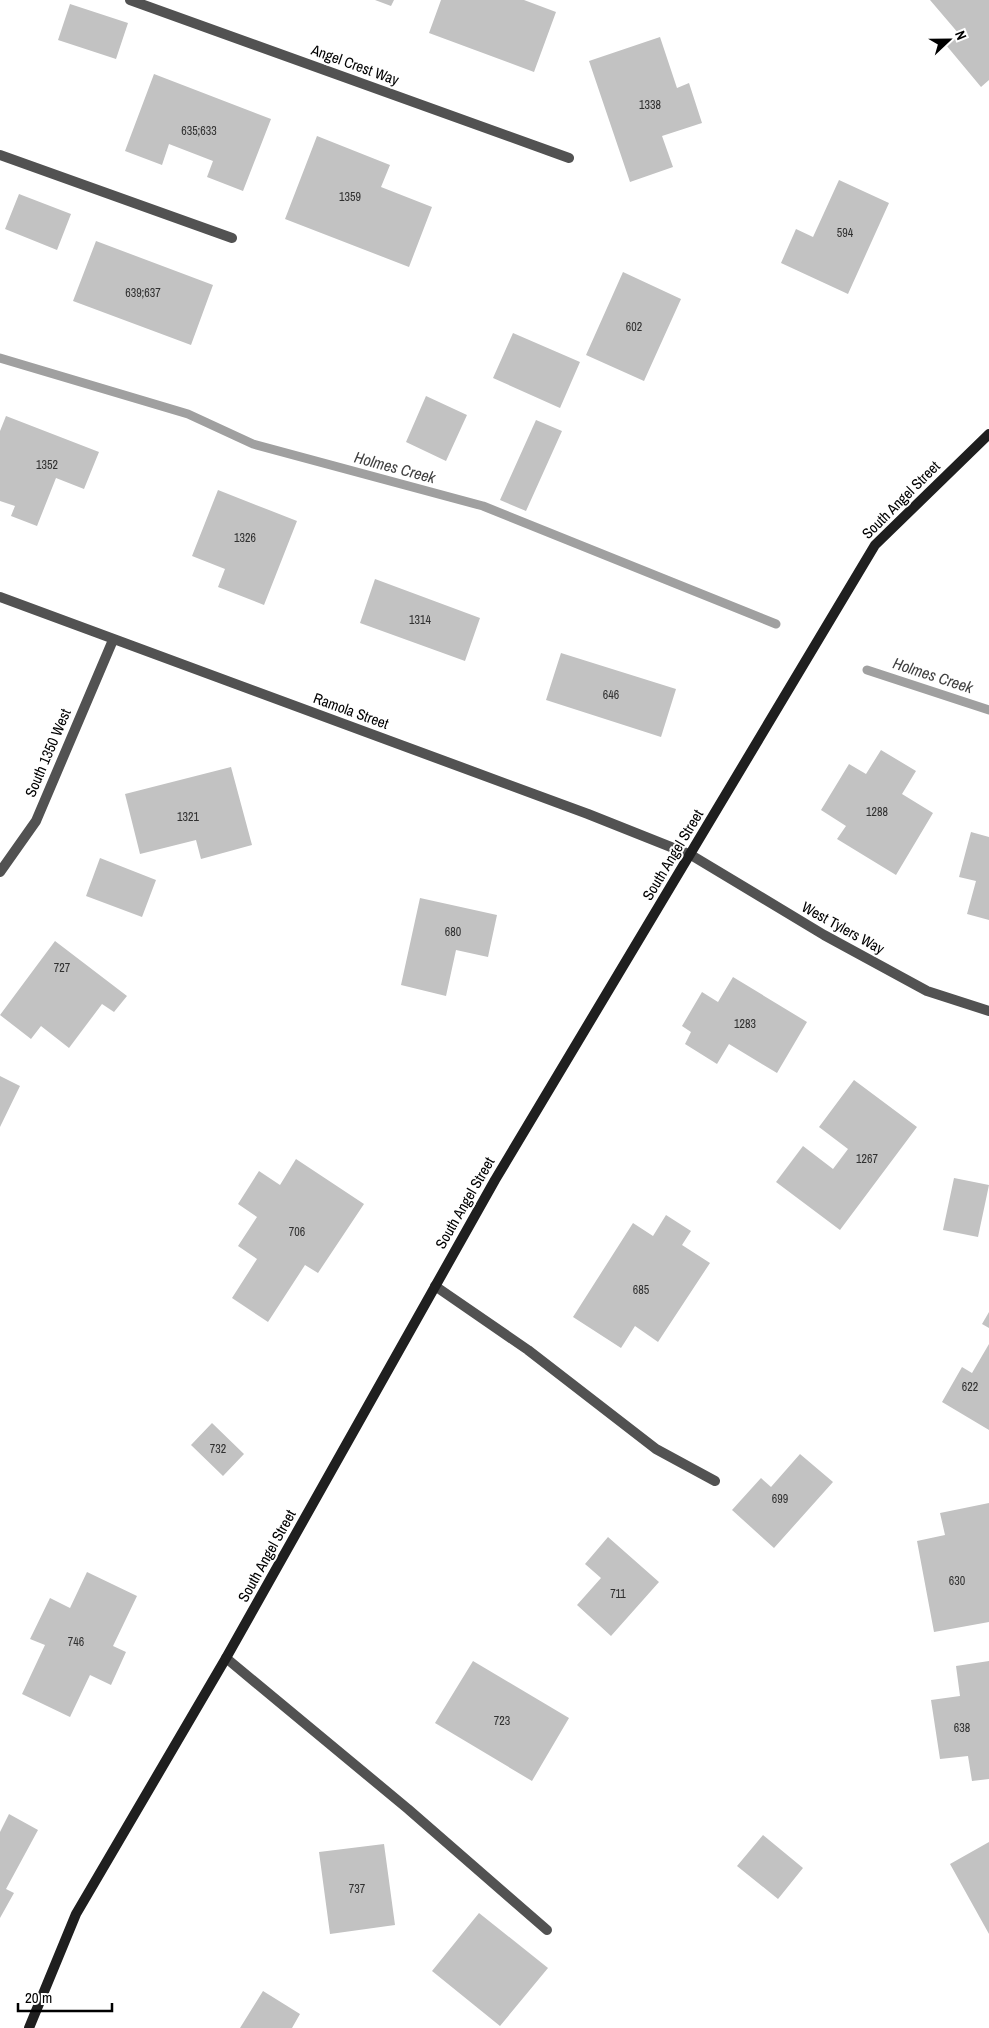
<svg xmlns="http://www.w3.org/2000/svg" width="989" height="2028" font-family="'Archivo Narrow',sans-serif">
<rect width="100%" height="100%" fill="#fff"/>
<g fill="none" stroke-linecap="round" stroke-linejoin="round">
<!-- stream -->
<path stroke="#a0a0a0" stroke-width="9" d="M 0,358 L 188,414 L 253,444 L 483,506 L 776,624
M 867,670 L 989,710"/>
</g>
<!-- building -->
<path fill="#c2c2c2" d="M 375,0 L 394,0 L 391,6 Z
M 441,0 L 524,0 L 556,12 L 534,72 L 429,33 Z
M 930,0 L 989,0 L 989,80 L 981,87 L 946,45 L 959,34 Z
M 70,4 L 128,23 L 116,59 L 58,40 Z
M 660,37 L 677,88 L 689,83 L 702,123 L 662,136 L 673,167 L 630,182 L 589,61 Z
M 154,74 L 271,119 L 243,191 L 207,177 L 213,161 L 169,144 L 162,165 L 125,151 Z
M 317,136 L 390,165 L 381,187 L 432,207 L 409,267 L 285,219 Z
M 839,180 L 889,203 L 848,294 L 781,263 L 796,229 L 813,237 Z
M 19,194 L 71,214 L 57,250 L 5,229 Z
M 96,241 L 213,285 L 191,345 L 73,301 Z
M 623,272 L 681,299 L 644,381 L 586,355 Z
M 513,333 L 580,362 L 560,408 L 493,378 Z
M 426,396 L 467,415 L 446,461 L 406,442 Z
M 6,416 L 99,452 L 84,489 L 56,478 L 37,526 L 11,516 L 15,506 L 0,501 L 0,431 Z
M 536,420 L 562,431 L 526,511 L 500,500 Z
M 218,490 L 297,521 L 264,605 L 218,587 L 225,569 L 192,556 Z
M 375,579 L 480,618 L 465,661 L 360,623 Z
M 561,653 L 676,689 L 661,737 L 546,700 Z
M 881,750 L 916,771 L 902,794 L 933,813 L 896,875 L 837,839 L 846,826 L 821,810 L 849,764 L 866,774 Z
M 231,767 L 252,845 L 201,859 L 196,840 L 140,854 L 125,794 Z
M 971,832 L 989,837 L 989,920 L 967,914 L 976,881 L 959,877 Z
M 100,858 L 156,880 L 142,917 L 86,896 Z
M 420,898 L 497,915 L 488,957 L 456,950 L 446,996 L 401,985 Z
M 55,941 L 127,996 L 114,1012 L 102,1004 L 69,1048 L 41,1026 L 31,1039 L 0,1015 Z
M 733,977 L 807,1022 L 777,1073 L 729,1044 L 717,1064 L 685,1044 L 691,1032 L 682,1026 L 702,992 L 718,1002 Z
M 0,1076 L 20,1086 L 0,1127 Z
M 854,1080 L 917,1127 L 840,1230 L 776,1182 L 803,1146 L 833,1169 L 848,1149 L 819,1127 Z
M 296,1159 L 364,1204 L 318,1273 L 305,1265 L 268,1322 L 232,1298 L 257,1259 L 238,1246 L 257,1217 L 238,1204 L 259,1171 L 280,1185 Z
M 954,1178 L 989,1185 L 978,1237 L 943,1230 Z
M 666,1215 L 691,1231 L 682,1245 L 710,1263 L 658,1342 L 635,1326 L 621,1348 L 573,1317 L 633,1223 L 653,1236 Z
M 989,1312 L 989,1328 L 982,1324 Z
M 989,1344 L 989,1430 L 942,1402 L 962,1367 L 972,1373 Z
M 212,1423 L 244,1454 L 223,1476 L 191,1445 Z
M 800,1454 L 833,1482 L 774,1548 L 732,1510 L 761,1478 L 771,1487 Z
M 989,1503 L 989,1622 L 934,1632 L 917,1541 L 945,1535 L 940,1513 Z
M 608,1537 L 659,1582 L 611,1636 L 577,1605 L 601,1578 L 585,1564 Z
M 87,1572 L 137,1596 L 113,1646 L 126,1652 L 111,1685 L 90,1675 L 70,1717 L 22,1694 L 45,1645 L 30,1639 L 50,1598 L 70,1608 Z
M 473,1661 L 569,1718 L 532,1781 L 435,1723 Z
M 989,1661 L 989,1779 L 972,1781 L 968,1756 L 940,1759 L 931,1700 L 960,1696 L 956,1666 Z
M 9,1814 L 38,1830 L 6,1889 L 14,1893 L 0,1918 L 0,1832 Z
M 763,1835 L 803,1868 L 778,1899 L 737,1866 Z
M 989,1842 L 989,1934 L 950,1864 Z
M 384,1844 L 395,1925 L 330,1934 L 319,1852 Z
M 479,1913 L 548,1968 L 500,2026 L 432,1971 Z
M 263,1991 L 300,2014 L 292,2028 L 240,2028 Z"/>
<g fill="none" stroke-linecap="round" stroke-linejoin="round">
<!-- lane -->
<path stroke="#525252" stroke-width="10" d="M 435,1286 L 528,1350 L 656,1449 L 715,1481
M 226,1658 L 408,1809 L 547,1930"/>
<!-- street -->
<path stroke="#525252" stroke-width="10" d="M 130,0 L 569,158
M 0,155 L 232,238
M 0,597 L 588,814 L 691,855 L 824,935 L 927,991 L 989,1011
M 0,872 L 36,821 L 113,640"/>
<!-- secondary -->
<path stroke="#1f1f1f" stroke-width="10" d="M 29,2028 L 76,1914 L 226,1658 L 495,1180 L 875,545 L 989,434"/>
</g>
<g text-anchor="middle" stroke-width="4" stroke-linejoin="round" paint-order="stroke">
<!-- number labels -->
<g font-size="12" fill="#303030">
<text x="650" y="109">1338</text>
<text x="199" y="135">635;633</text>
<text x="350" y="201">1359</text>
<text x="845" y="237">594</text>
<text x="143" y="297">639;637</text>
<text x="634" y="331">602</text>
<text x="47" y="469">1352</text>
<text x="245" y="542">1326</text>
<text x="420" y="624">1314</text>
<text x="611" y="699">646</text>
<text x="877" y="816">1288</text>
<text x="188" y="821">1321</text>
<text x="453" y="936">680</text>
<text x="62" y="972">727</text>
<text x="745" y="1028">1283</text>
<text x="867" y="1163">1267</text>
<text x="297" y="1236">706</text>
<text x="641" y="1294">685</text>
<text x="970" y="1391">622</text>
<text x="218" y="1453">732</text>
<text x="780" y="1503">699</text>
<text x="957" y="1585">630</text>
<text x="618" y="1598">711</text>
<text x="76" y="1646">746</text>
<text x="502" y="1725">723</text>
<text x="962" y="1732">638</text>
<text x="357" y="1893">737</text>
</g>
<!-- street labels -->
<g font-size="15" fill="#000" stroke="#fff">
<text transform="translate(355 65) rotate(20)" y="5">Angel Crest Way</text>
<text transform="translate(901 500) rotate(-45)" y="5">South Angel Street</text>
<text transform="translate(351 711) rotate(20)" y="5">Ramola Street</text>
<text transform="translate(48 753) rotate(-67)" y="5">South 1350 West</text>
<text transform="translate(673 855) rotate(-59)" y="5">South Angel Street</text>
<text transform="translate(843 928) rotate(29)" y="5">West Tylers Way</text>
<text transform="translate(465 1203) rotate(-60)" y="5">South Angel Street</text>
<text transform="translate(267 1556) rotate(-61)" y="5">South Angel Street</text>
</g>
<!-- water labels -->
<g font-size="16" font-style="italic" fill="#414141" stroke="#fff">
<text transform="translate(395 467) rotate(15)" y="6">Holmes Creek</text>
<text transform="translate(933 675) rotate(18)" y="6">Holmes Creek</text>
</g>
</g>
<!-- north arrow -->
<g transform="translate(949 40) rotate(68)" stroke="#ffffff" stroke-width="4" paint-order="stroke">
<path d="M0-4L9 19L0 12L-9 19Z" fill="#000000"/>
<text y="-8" font-size="14" font-weight="bold" text-anchor="middle" fill="#000000">N</text>
</g>
<!-- scale -->
<path d="M18 2003v8h94v-8" fill="none" stroke="#000000" stroke-width="2.5"/>
<text x="25" y="2003" font-size="15" fill="#000000" stroke="#ffffff" stroke-width="4" paint-order="stroke">20 m</text>
</svg>
